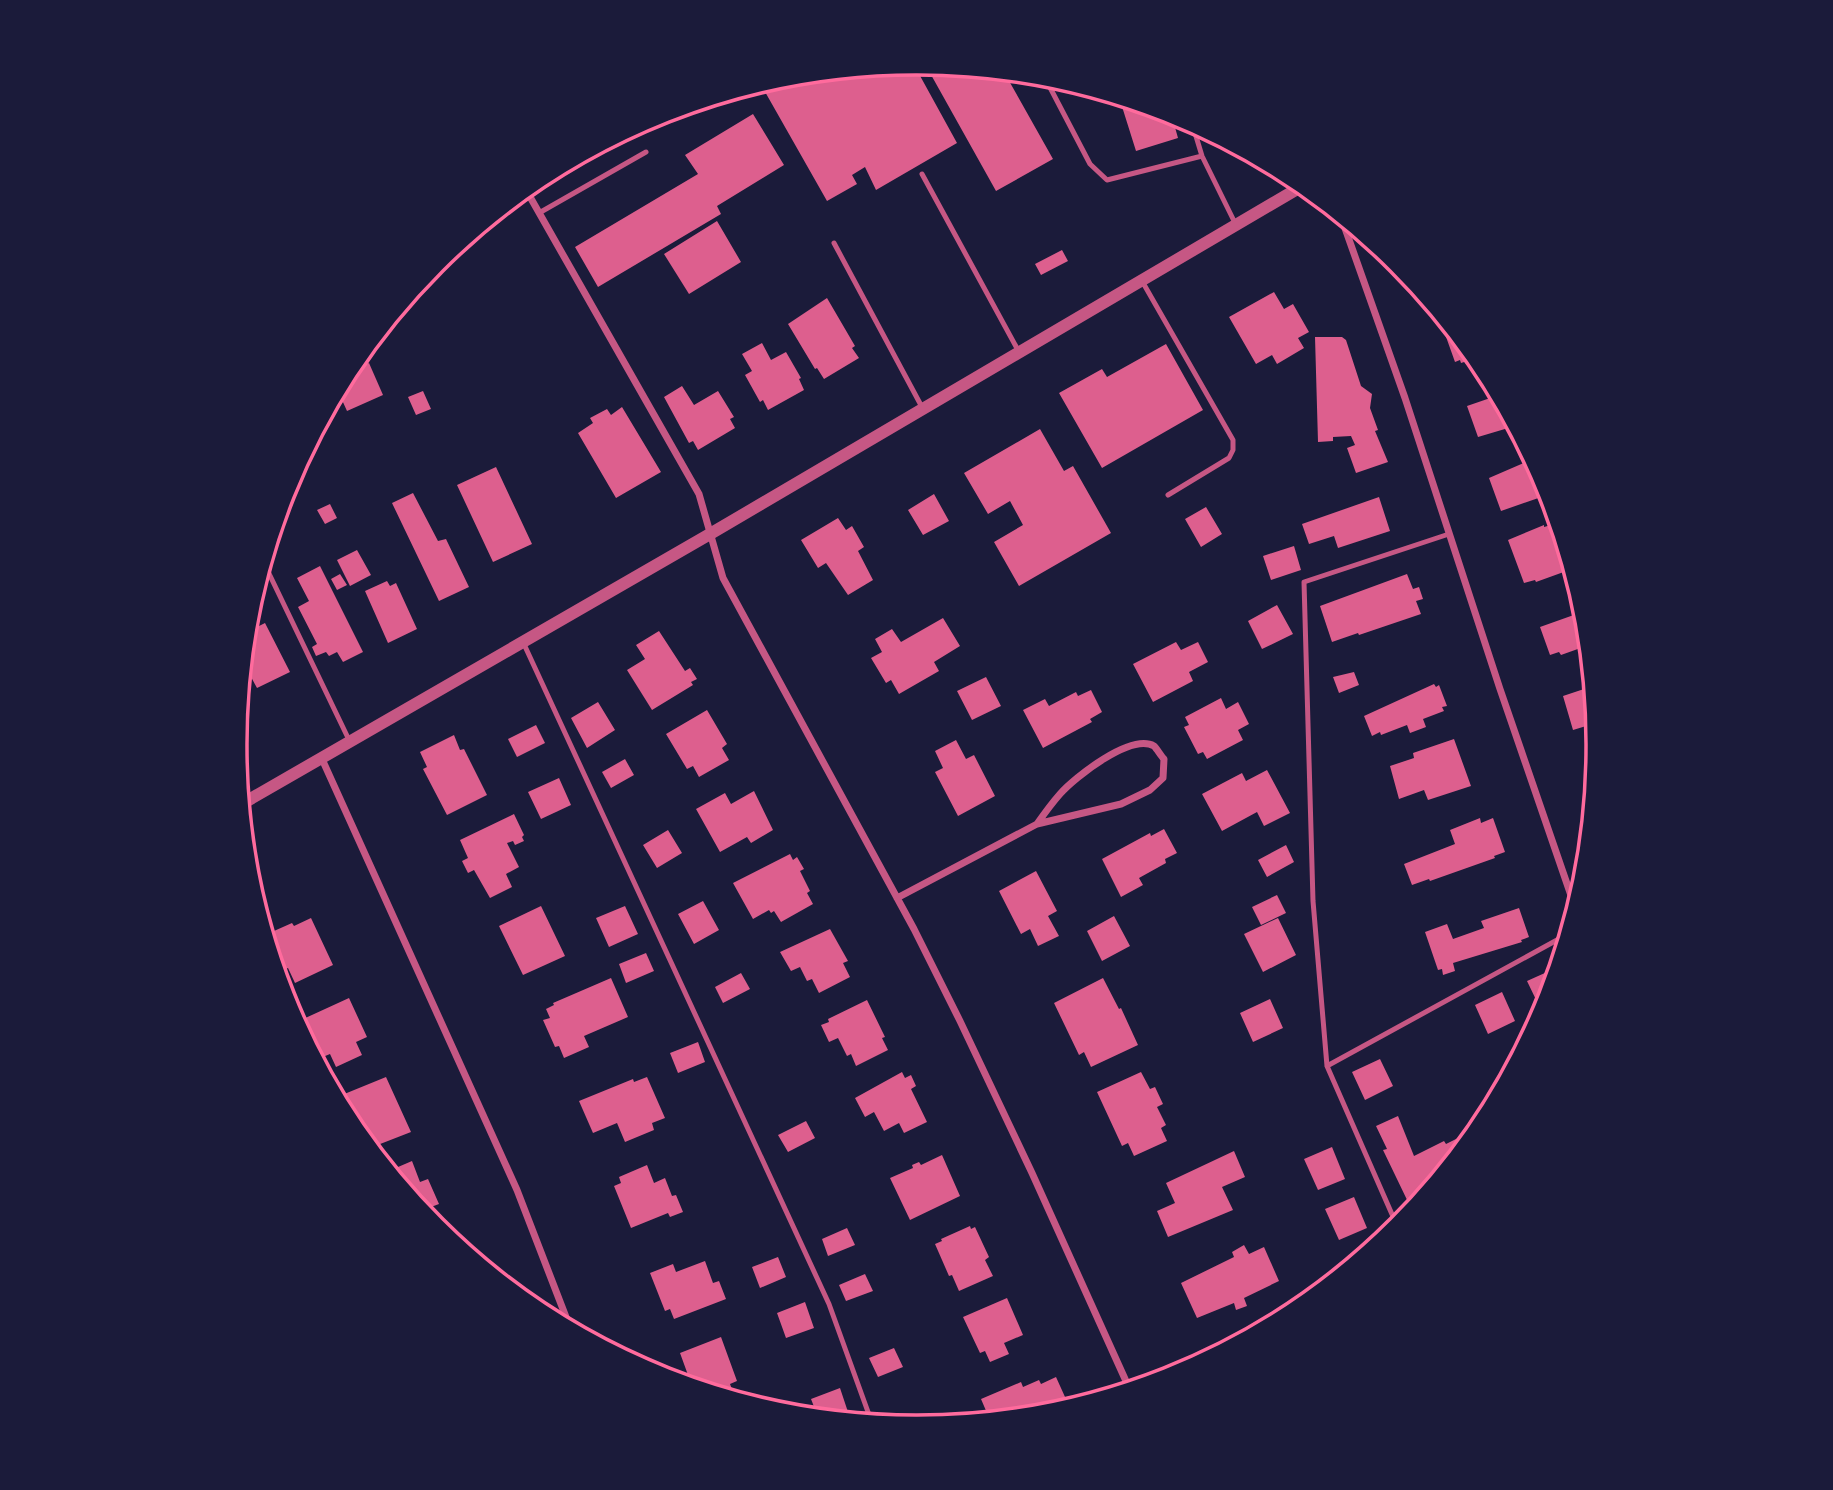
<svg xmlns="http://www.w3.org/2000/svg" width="1833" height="1490" font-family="'DM Sans',sans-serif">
<rect width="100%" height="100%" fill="#1b1b3a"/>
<!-- building -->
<path fill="#dd5f8e" d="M 913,63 L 957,143 L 876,190 L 865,167 L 852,175 L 857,184 L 827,201 L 760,83 L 784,76 Z
M 925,64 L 1004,72 L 1053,159 L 996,191 Z
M 1119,97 L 1171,113 L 1178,138 L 1136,151 Z
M 753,114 L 784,165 L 717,206 L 721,214 L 598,287 L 575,247 L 698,174 L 685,155 Z
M 717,221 L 741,262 L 689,294 L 664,254 Z
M 1062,250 L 1068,261 L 1041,275 L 1035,264 Z
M 1274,292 L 1284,309 L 1293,304 L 1309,332 L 1298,338 L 1304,348 L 1277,364 L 1272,355 L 1256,364 L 1229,317 Z
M 827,298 L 855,346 L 852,348 L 859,358 L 824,379 L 817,368 L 815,369 L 788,324 Z
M 1454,331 L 1477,358 L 1461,363 L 1460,360 L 1455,362 L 1445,334 Z
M 1315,337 L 1342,337 L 1346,340 L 1361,386 L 1372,394 L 1370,408 L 1378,430 L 1375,431 L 1388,462 L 1356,473 L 1347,448 L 1355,445 L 1351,436 L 1333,437 L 1333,441 L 1318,442 Z
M 762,343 L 771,360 L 786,352 L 801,378 L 799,379 L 804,390 L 768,410 L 763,400 L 760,402 L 745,375 L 752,371 L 742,354 Z
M 1166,344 L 1203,410 L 1102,468 L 1059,393 L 1102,369 L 1107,377 Z
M 357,357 L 361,366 L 369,363 L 383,395 L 347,411 L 337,389 Z
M 682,386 L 694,405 L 718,391 L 734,417 L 730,419 L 735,428 L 698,450 L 693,441 L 689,443 L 664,397 Z
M 423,391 L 431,409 L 416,415 L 408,397 Z
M 1499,395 L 1515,426 L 1478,437 L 1467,406 Z
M 622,407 L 661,472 L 616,498 L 578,433 L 593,423 L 590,418 L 607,409 L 611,415 Z
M 1040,429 L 1064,471 L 1073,466 L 1111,533 L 1019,586 L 994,542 L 1023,525 L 1010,501 L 988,514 L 964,473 Z
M 1533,459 L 1550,494 L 1501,511 L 1489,478 Z
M 496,467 L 532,544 L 493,562 L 457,485 Z
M 413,493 L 438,541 L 446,539 L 469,587 L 439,601 L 392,503 Z
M 934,494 L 949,521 L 923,535 L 908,510 Z
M 1379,497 L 1390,531 L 1338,548 L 1334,536 L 1309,544 L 1302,524 Z
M 330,504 L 337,518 L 325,524 L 317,510 Z
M 1206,507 L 1222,534 L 1201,547 L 1185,519 Z
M 838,518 L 846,530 L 852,526 L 864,547 L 858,551 L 873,580 L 848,595 L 826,563 L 818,568 L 801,540 Z
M 1558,523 L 1572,569 L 1536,582 L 1535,580 L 1524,583 L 1508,540 L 1544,525 L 1544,527 Z
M 1294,546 L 1301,570 L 1271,580 L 1263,556 Z
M 357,550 L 371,575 L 350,586 L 337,560 Z
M 320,566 L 363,652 L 343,662 L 337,652 L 329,656 L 326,652 L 316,656 L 312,647 L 317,644 L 298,607 L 309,601 L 297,578 Z
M 340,574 L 347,585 L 337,590 L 331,579 Z
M 1407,574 L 1413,589 L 1419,587 L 1423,599 L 1416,601 L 1421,614 L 1359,635 L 1358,633 L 1332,642 L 1320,606 Z
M 387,581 L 390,586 L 396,583 L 417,629 L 388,643 L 365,591 Z
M 1277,605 L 1293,634 L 1262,649 L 1248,621 Z
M 1585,611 L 1589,645 L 1561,655 L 1559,652 L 1550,655 L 1540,627 Z
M 943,618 L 960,646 L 934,662 L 939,671 L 899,694 L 891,680 L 886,683 L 871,658 L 882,652 L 875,639 L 892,629 L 901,642 Z
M 251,619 L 255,628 L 265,623 L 290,672 L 257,688 L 243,662 L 247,622 Z
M 659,631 L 685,671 L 690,668 L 697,679 L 691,682 L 693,685 L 652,710 L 627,670 L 645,659 L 636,645 Z
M 1176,642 L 1181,650 L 1198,642 L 1208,662 L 1189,672 L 1193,681 L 1153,702 L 1133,664 Z
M 1354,672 L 1359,685 L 1339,693 L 1333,677 Z
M 1592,676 L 1596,723 L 1573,730 L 1563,696 L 1590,687 L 1587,677 Z
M 986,677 L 1001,706 L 972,720 L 957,691 Z
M 1434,684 L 1436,687 L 1439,685 L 1447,706 L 1442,707 L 1444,711 L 1423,719 L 1426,727 L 1410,733 L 1407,725 L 1381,735 L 1380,732 L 1372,736 L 1364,716 Z
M 1091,690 L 1102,712 L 1090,719 L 1092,722 L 1043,748 L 1023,710 L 1045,699 L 1049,706 L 1076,692 L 1078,696 Z
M 1221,698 L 1226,709 L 1238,702 L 1249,724 L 1238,730 L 1243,740 L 1207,759 L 1203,752 L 1198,754 L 1184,727 L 1189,725 L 1185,717 Z
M 598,702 L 615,730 L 587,748 L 571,718 Z
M 707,710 L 727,744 L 722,748 L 729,760 L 699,777 L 693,766 L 687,769 L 666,734 Z
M 536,725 L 545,743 L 517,757 L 508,739 Z
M 454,735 L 460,750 L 464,749 L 487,795 L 447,815 L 423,769 L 427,767 L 420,752 Z
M 1454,739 L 1471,786 L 1428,800 L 1424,790 L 1399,799 L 1390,766 L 1414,758 L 1413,753 Z
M 956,740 L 966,759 L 974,755 L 995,796 L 958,816 L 935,772 L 943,768 L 935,751 Z
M 1598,750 L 1594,795 L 1584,763 L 1594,760 L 1591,753 Z
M 625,759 L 634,775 L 611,788 L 602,772 Z
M 1267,770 L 1290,813 L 1264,826 L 1257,812 L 1222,831 L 1202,794 L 1242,773 L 1246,781 Z
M 559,778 L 571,805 L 541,819 L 528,792 Z
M 754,791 L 773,830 L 751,843 L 747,837 L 720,852 L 696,809 L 725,793 L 731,804 Z
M 514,814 L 524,835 L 522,837 L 524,841 L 515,845 L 513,841 L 507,843 L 519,867 L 506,874 L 512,887 L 490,898 L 474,870 L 468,873 L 462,861 L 468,858 L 460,840 Z
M 1480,818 L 1481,823 L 1493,818 L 1505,852 L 1494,856 L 1495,858 L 1430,881 L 1429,879 L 1412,885 L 1404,864 L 1455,844 L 1450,830 Z
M 1164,829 L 1177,853 L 1165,859 L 1166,863 L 1139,878 L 1143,885 L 1121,897 L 1102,859 L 1150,833 L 1151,836 Z
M 668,830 L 682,853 L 657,868 L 643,845 Z
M 1286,845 L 1294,862 L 1267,877 L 1258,860 Z
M 790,854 L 793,860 L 797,857 L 804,869 L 800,871 L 810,891 L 807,893 L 813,904 L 781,922 L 774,911 L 771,913 L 769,910 L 753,919 L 733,883 Z
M 1036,871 L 1057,911 L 1048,916 L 1059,936 L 1038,946 L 1030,929 L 1021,934 L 999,891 Z
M 1277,895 L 1286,913 L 1261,925 L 1252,907 Z
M 703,901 L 719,930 L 694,944 L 678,914 Z
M 541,906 L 565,956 L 523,975 L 499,926 Z
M 625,906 L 638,934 L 609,947 L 596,918 Z
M 1519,908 L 1529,937 L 1521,940 L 1522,942 L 1453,963 L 1455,971 L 1443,975 L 1442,969 L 1438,970 L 1425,932 L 1447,924 L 1453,939 L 1484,928 L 1481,921 Z
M 1114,916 L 1130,946 L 1102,961 L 1087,931 Z
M 311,918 L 333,965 L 295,983 L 288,968 L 276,973 L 269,948 L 274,946 L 269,937 L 275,934 L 274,931 L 292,923 L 294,926 Z
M 1278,918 L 1296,955 L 1263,972 L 1244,934 Z
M 830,929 L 848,961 L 843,963 L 850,977 L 819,993 L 812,979 L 807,981 L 800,967 L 791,971 L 780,952 Z
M 646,953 L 654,971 L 626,983 L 619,964 Z
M 1556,968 L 1557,971 L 1547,1005 L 1540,1008 L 1527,981 Z
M 741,973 L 750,989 L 723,1003 L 715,987 Z
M 611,978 L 628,1017 L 584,1036 L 589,1047 L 564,1058 L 559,1046 L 555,1047 L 543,1020 L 550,1018 L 546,1009 L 554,1005 L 553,1003 Z
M 1103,978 L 1119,1009 L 1121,1008 L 1138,1045 L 1091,1067 L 1084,1052 L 1079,1055 L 1054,1003 Z
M 1502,992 L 1515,1021 L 1488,1034 L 1475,1005 Z
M 349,998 L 367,1037 L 356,1042 L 362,1055 L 336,1067 L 330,1054 L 318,1059 L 301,1020 Z
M 1270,999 L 1283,1028 L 1253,1042 L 1240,1013 Z
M 867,1000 L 885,1037 L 882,1038 L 888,1050 L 856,1066 L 851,1054 L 847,1056 L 838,1038 L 829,1042 L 821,1025 L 829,1022 L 828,1019 Z
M 698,1042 L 705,1062 L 678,1073 L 670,1053 Z
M 1380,1059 L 1393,1086 L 1365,1100 L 1352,1072 Z
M 902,1072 L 905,1078 L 911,1075 L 916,1086 L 911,1089 L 927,1122 L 904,1133 L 899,1123 L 884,1131 L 874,1112 L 865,1117 L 855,1098 Z
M 1141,1072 L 1150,1089 L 1155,1087 L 1163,1104 L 1157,1107 L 1166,1125 L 1161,1128 L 1167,1141 L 1134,1156 L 1128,1143 L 1122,1146 L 1097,1092 Z
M 386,1077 L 411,1132 L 375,1146 L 370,1134 L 361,1138 L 349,1124 L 337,1097 Z
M 647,1077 L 665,1118 L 652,1123 L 654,1130 L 625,1142 L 617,1123 L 593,1133 L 579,1101 L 633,1079 L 634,1082 Z
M 1398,1116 L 1414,1156 L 1444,1141 L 1446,1144 L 1460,1137 L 1465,1147 L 1423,1197 L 1409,1204 L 1383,1150 L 1387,1149 L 1376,1126 Z
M 806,1121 L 815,1138 L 788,1152 L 778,1135 Z
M 1332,1147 L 1345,1179 L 1318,1190 L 1304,1159 Z
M 1234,1151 L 1245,1177 L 1222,1187 L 1233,1210 L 1168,1237 L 1157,1211 L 1175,1203 L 1166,1183 Z
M 942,1155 L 960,1196 L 910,1220 L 890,1178 L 913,1168 L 912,1165 L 919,1162 L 921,1165 Z
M 412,1161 L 420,1182 L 428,1179 L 439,1204 L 431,1207 L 435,1217 L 428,1220 L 394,1178 L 391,1170 Z
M 647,1165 L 654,1183 L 665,1178 L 672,1196 L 676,1195 L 683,1212 L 670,1217 L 668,1213 L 631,1228 L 614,1186 L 621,1183 L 619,1177 Z
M 1354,1197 L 1367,1228 L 1339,1240 L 1325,1209 Z
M 970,1226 L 971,1229 L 975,1227 L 989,1257 L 985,1260 L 993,1276 L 959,1291 L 952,1275 L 949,1276 L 935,1244 L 942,1241 L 941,1239 Z
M 847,1228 L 855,1245 L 828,1256 L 822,1239 Z
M 1244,1245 L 1249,1254 L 1264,1247 L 1279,1281 L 1244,1298 L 1247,1306 L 1236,1310 L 1234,1303 L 1197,1318 L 1181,1283 L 1234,1257 L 1232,1252 Z
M 778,1257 L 786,1277 L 760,1288 L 752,1267 Z
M 705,1261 L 713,1283 L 719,1281 L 726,1299 L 674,1319 L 670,1309 L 665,1311 L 650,1273 L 673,1264 L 676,1272 Z
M 865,1274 L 873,1291 L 846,1301 L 839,1285 Z
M 1007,1298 L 1023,1335 L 1004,1343 L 1009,1354 L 990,1362 L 985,1351 L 980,1353 L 963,1317 Z
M 805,1302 L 814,1328 L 786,1338 L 777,1313 Z
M 721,1337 L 737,1381 L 730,1384 L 735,1397 L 732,1398 L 692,1386 L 680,1353 Z
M 894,1348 L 903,1367 L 878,1377 L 869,1358 Z
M 1056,1377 L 1070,1408 L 1049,1414 L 985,1420 L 983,1415 L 987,1413 L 981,1399 L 1021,1382 L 1023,1387 L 1039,1380 L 1041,1384 Z
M 840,1388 L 851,1421 L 818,1417 L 811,1399 Z"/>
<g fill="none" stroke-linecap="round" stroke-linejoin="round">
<!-- service -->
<path stroke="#c65784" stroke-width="5" d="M 1044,76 L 1090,164 L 1107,180 L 1202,156
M 1192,123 L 1202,156 L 1236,225
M 922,174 L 1019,352
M 539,213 L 646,152
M 834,243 L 923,409
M 1142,281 L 1233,440 L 1233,450 L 1229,458 L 1168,495
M 263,561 L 350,742
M 523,642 L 829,1304 L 872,1423
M 1327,1066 L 1568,934
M 1398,1228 L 1327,1066 L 1313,901 L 1304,582 L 1449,534"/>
<!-- minor -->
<path stroke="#c65784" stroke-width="7" d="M 525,188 L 699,494 L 723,578 L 914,929 L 960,1021 L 1032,1173 L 1130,1390
M 1340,214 L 1405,398 L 1500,689 L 1576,910
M 322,759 L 517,1190 L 571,1330
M 897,898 L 1037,824 L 1121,804 L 1150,790 L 1163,778 L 1164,759 C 1161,756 1157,749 1154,746 C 1131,733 1075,777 1060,794 C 1052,803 1044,814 1037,824"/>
<!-- tertiary -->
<path stroke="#c65784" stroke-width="12" d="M 240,805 L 710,534 L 1304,185"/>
</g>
<!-- crop -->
<path d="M0 0H1833V1490H0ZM916 75H917A669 669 0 0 1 1586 744V746A669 669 0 0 1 917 1415H916A669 669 0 0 1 247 746V744A669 669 0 0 1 916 75Z" fill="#1b1b3a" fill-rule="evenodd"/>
<path fill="none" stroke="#ff6b9d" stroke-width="3.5" d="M916 75H917A669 669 0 0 1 1586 744V746A669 669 0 0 1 917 1415H916A669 669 0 0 1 247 746V744A669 669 0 0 1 916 75Z"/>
</svg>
